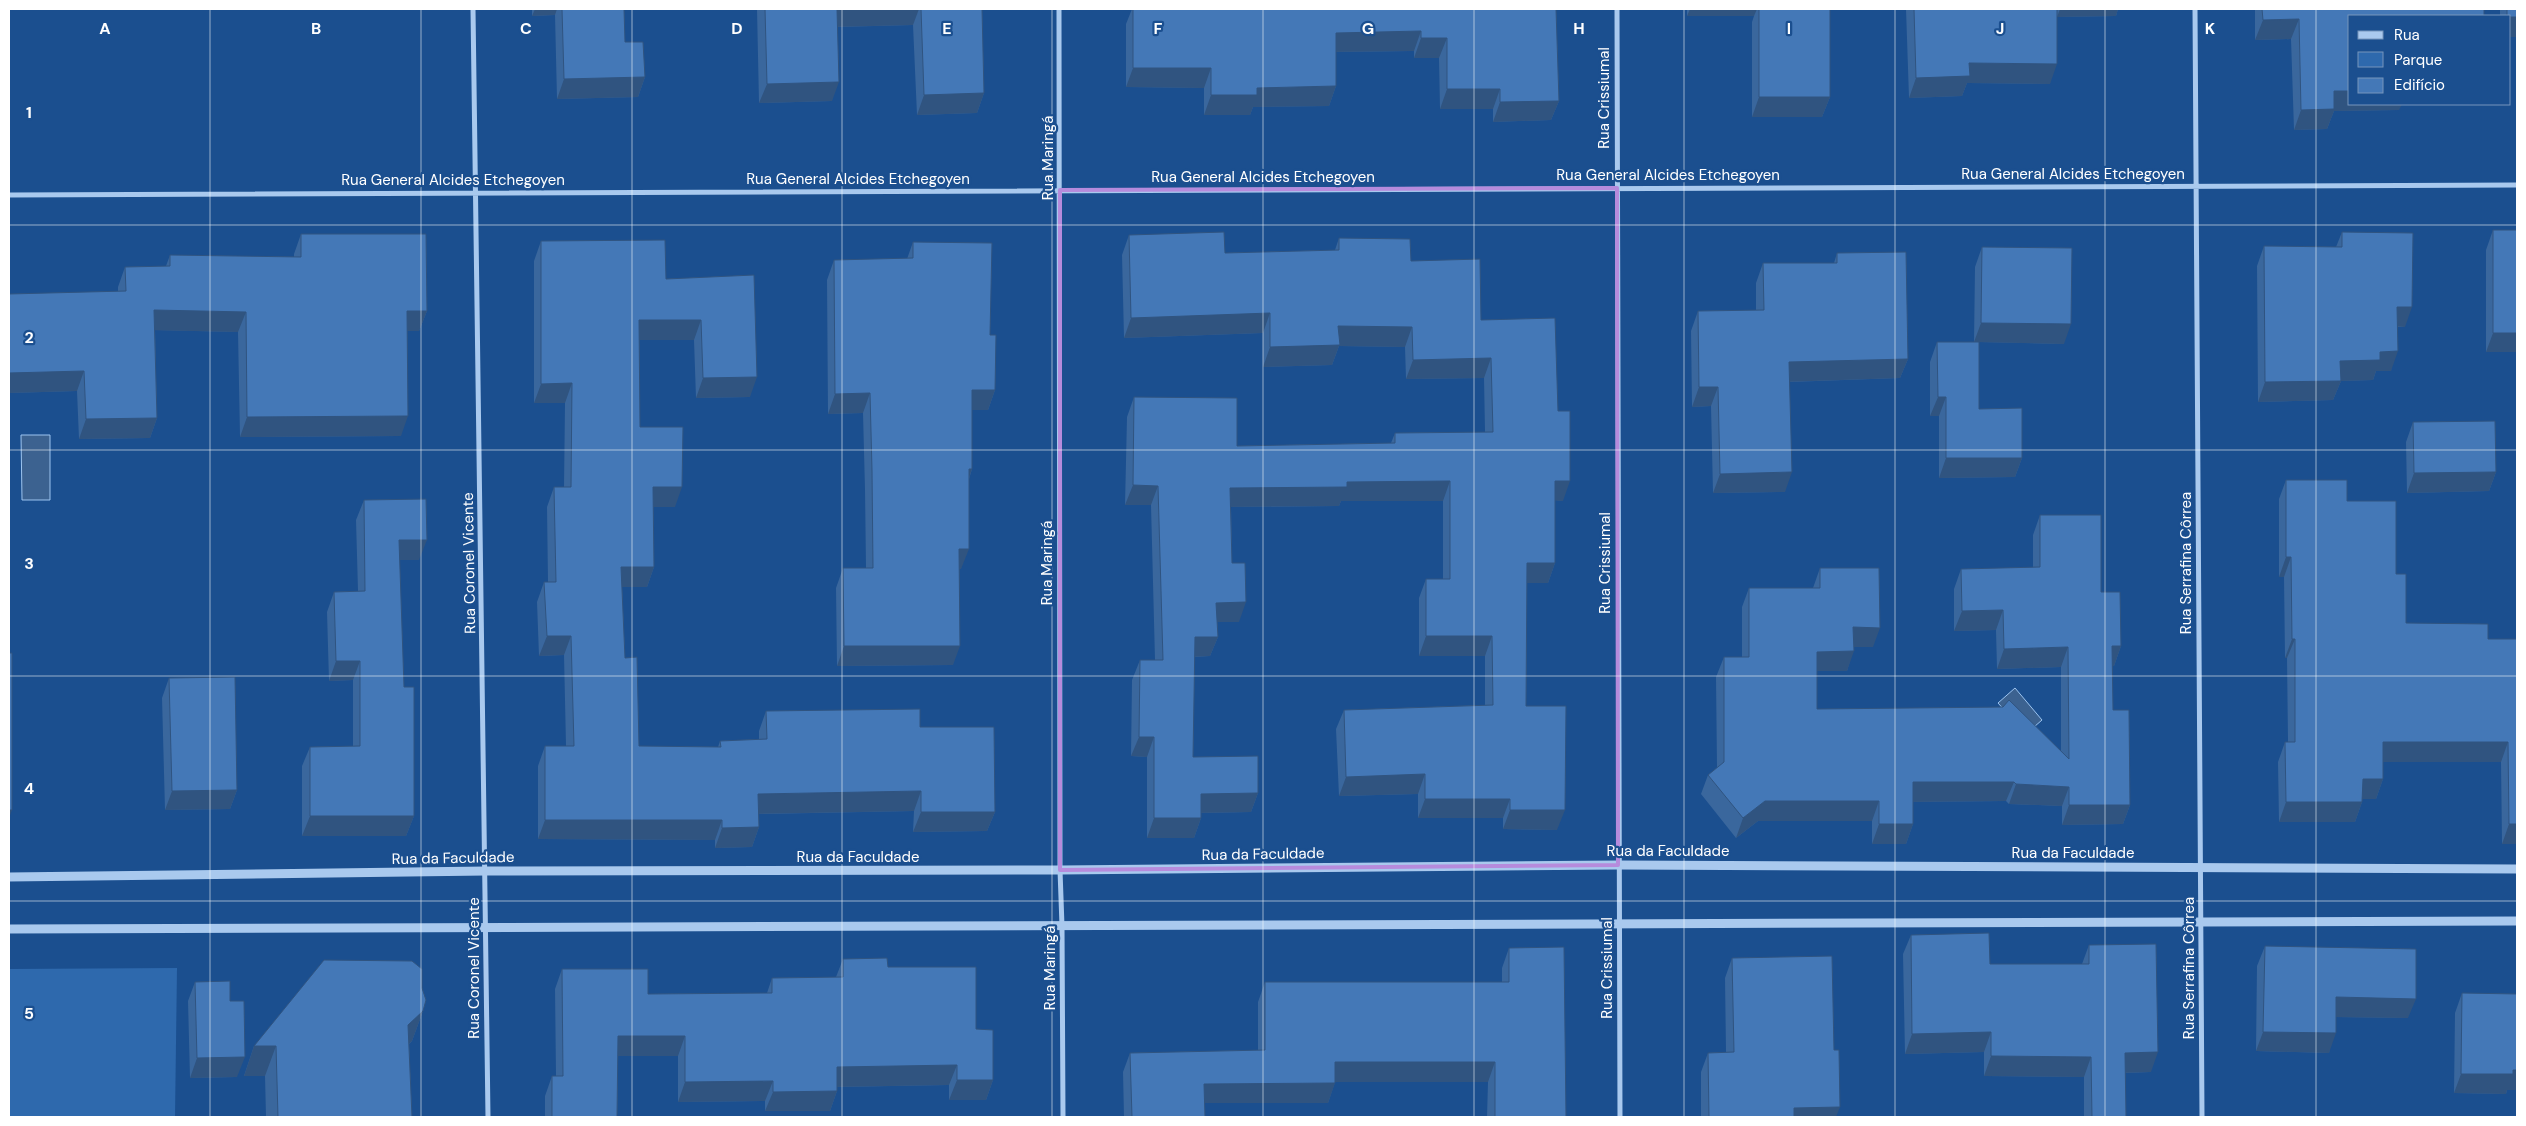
<svg xmlns="http://www.w3.org/2000/svg" width="2526" height="1126" font-family="'DM Sans',sans-serif">
<rect width="100%" height="100%" fill="#1b4f8f"/>
<!-- green -->
<path fill="#2e69ad" d="M 177,968 L 175,1117 L 9,1117 L 9,969 Z"/>
<!-- water -->
<path fill="#3c6290" stroke="#9cc4f0" d="M 21,435 L 50,435 L 50,500 L 22,500 Z
M 2015,688 L 2042,720 L 2026,734 L 1998,703 Z"/>
<g fill="none" stroke-linecap="round" stroke-linejoin="round">
<!-- minor -->
<path stroke="#a9c9ee" stroke-width="5" d="M 473,9 L 488,1117
M 1059,9 L 1060,870 L 1062,926 L 1063,1117
M 1617,9 L 1620,1117
M 2195,9 L 2202,1117
M 9,195 L 2517,185"/>
<!-- tertiary -->
<path stroke="#a9c9ee" stroke-width="9" d="M 9,877 L 486,871 L 1060,870 L 1618,865 L 2517,869
M 9,929 L 2517,921"/>
</g>
<!-- wall -->
<path fill="#3a679d" d="M 532,9 L 624,9 L 625,42 L 645,77 L 638,97 L 557,99 L 555,15 L 532,16 Z
M 757,9 L 982,9 L 984,93 L 977,113 L 917,115 L 913,25 L 837,27 L 832,101 L 759,103 Z
M 1132,9 L 1556,9 L 1559,101 L 1551,120 L 1493,122 L 1493,109 L 1440,109 L 1439,58 L 1414,58 L 1414,51 L 1336,52 L 1336,86 L 1329,106 L 1253,107 L 1250,115 L 1204,115 L 1204,88 L 1126,87 L 1126,24 Z
M 1687,9 L 1830,9 L 1830,97 L 1822,117 L 1752,117 L 1752,22 L 1754,16 L 1687,16 Z
M 1906,9 L 2057,9 L 2050,84 L 1967,83 L 1962,96 L 1909,98 Z
M 2057,9 L 2118,9 L 2116,16 L 2057,17 Z
M 2255,9 L 2484,9 L 2350,16 L 2399,110 L 2334,111 L 2327,129 L 2294,130 L 2291,39 L 2255,40 Z
M 2500,9 L 2517,9 L 2517,37 L 2510,37 L 2510,16 L 2500,16 Z
M 2493,230 L 2517,352 L 2486,352 L 2486,250 Z
M 2342,232 L 2405,327 L 2397,327 L 2391,371 L 2376,371 L 2373,380 L 2341,381 L 2333,400 L 2258,402 L 2257,266 L 2264,246 L 2336,247 Z
M 301,234 L 427,311 L 419,331 L 407,331 L 401,436 L 240,437 L 238,332 L 155,330 L 157,418 L 150,438 L 79,439 L 77,391 L 9,393 L 118,291 L 118,287 L 125,267 L 166,266 L 170,255 L 294,257 L 294,254 Z
M 1129,235 L 1225,253 L 1335,250 L 1339,238 L 1411,261 L 1481,320 L 1558,411 L 1563,501 L 1555,500 L 1555,563 L 1548,583 L 1527,583 L 1526,706 L 1557,830 L 1503,829 L 1503,818 L 1418,818 L 1418,794 L 1339,796 L 1336,729 L 1344,710 L 1485,705 L 1485,656 L 1419,656 L 1419,598 L 1426,579 L 1443,579 L 1443,501 L 1341,501 L 1339,506 L 1231,507 L 1232,563 L 1239,622 L 1217,622 L 1218,637 L 1210,656 L 1194,657 L 1193,757 L 1258,793 L 1251,812 L 1201,813 L 1201,818 L 1194,838 L 1147,838 L 1147,757 L 1131,756 L 1132,680 L 1140,660 L 1155,660 L 1151,505 L 1125,505 L 1127,417 L 1134,397 L 1237,446 L 1391,443 L 1395,433 L 1485,432 L 1484,378 L 1406,379 L 1405,347 L 1339,346 L 1332,365 L 1263,367 L 1263,333 L 1124,338 L 1122,255 Z
M 541,241 L 666,279 L 754,275 L 750,397 L 696,398 L 694,340 L 639,340 L 640,427 L 675,507 L 653,507 L 654,567 L 647,587 L 622,587 L 625,658 L 639,746 L 718,747 L 720,741 L 759,739 L 759,731 L 766,711 L 920,727 L 995,812 L 987,831 L 913,832 L 914,811 L 758,814 L 759,827 L 752,847 L 715,848 L 715,840 L 538,839 L 538,766 L 545,746 L 566,746 L 564,655 L 539,656 L 537,602 L 544,582 L 548,582 L 547,507 L 554,487 L 564,487 L 565,403 L 534,403 L 534,261 Z
M 913,242 L 990,335 L 995,390 L 988,410 L 972,410 L 972,469 L 969,479 L 961,569 L 959,569 L 953,665 L 837,666 L 836,588 L 843,568 L 866,568 L 865,490 L 863,413 L 828,414 L 827,280 L 834,260 L 907,259 Z
M 1982,247 L 2064,344 L 1979,342 L 1979,409 L 2022,458 L 2015,477 L 1939,478 L 1939,416 L 1930,416 L 1930,362 L 1937,342 L 1974,342 L 1975,267 Z
M 1837,253 L 1908,359 L 1900,378 L 1789,382 L 1785,492 L 1713,493 L 1711,406 L 1692,407 L 1691,331 L 1698,311 L 1756,310 L 1756,283 L 1763,263 L 1834,263 Z
M 2413,422 L 2496,472 L 2489,491 L 2407,493 L 2406,442 Z
M 2286,480 L 2347,501 L 2396,574 L 2406,623 L 2488,639 L 2517,639 L 2517,844 L 2502,844 L 2501,762 L 2383,762 L 2383,779 L 2376,799 L 2362,799 L 2362,802 L 2355,822 L 2279,822 L 2278,762 L 2285,742 L 2288,742 L 2287,658 L 2285,658 L 2284,577 L 2279,577 L 2279,499 Z
M 364,500 L 419,560 L 399,560 L 404,687 L 414,816 L 406,836 L 302,836 L 302,766 L 310,747 L 353,746 L 353,680 L 329,681 L 327,612 L 334,592 L 358,591 L 356,520 Z
M 2040,515 L 2101,592 L 2121,646 L 2114,666 L 2112,666 L 2113,710 L 2130,805 L 2123,824 L 2062,825 L 2062,806 L 2009,804 L 2006,801 L 1913,802 L 1913,824 L 1906,844 L 1872,844 L 1872,821 L 1758,821 L 1736,838 L 1701,794 L 1708,775 L 1717,768 L 1716,677 L 1724,657 L 1742,657 L 1742,607 L 1749,588 L 1813,588 L 1820,568 L 1873,647 L 1854,647 L 1847,671 L 1817,671 L 1817,709 L 2061,752 L 2061,667 L 1997,669 L 1996,630 L 1954,631 L 1954,589 L 1961,569 L 2033,568 L 2033,535 Z
M 169,678 L 237,790 L 230,809 L 165,810 L 162,698 Z
M 1911,935 L 1990,964 L 2082,964 L 2089,945 L 2151,1072 L 2125,1073 L 2126,1117 L 2084,1117 L 2084,1077 L 1984,1076 L 1984,1052 L 1905,1054 L 1903,954 Z
M 2265,946 L 2408,1018 L 2336,1017 L 2329,1053 L 2256,1051 L 2257,966 Z
M 1509,948 L 1566,1117 L 1487,1117 L 1488,1082 L 1335,1082 L 1328,1103 L 1204,1103 L 1205,1117 L 1124,1117 L 1123,1072 L 1130,1053 L 1258,1050 L 1258,1002 L 1265,982 L 1502,982 L 1502,968 Z
M 1732,958 L 1834,1050 L 1836,1117 L 1701,1117 L 1701,1072 L 1708,1053 L 1726,1052 L 1725,978 Z
M 843,959 L 888,967 L 976,1029 L 993,1080 L 986,1100 L 949,1100 L 949,1085 L 837,1087 L 837,1091 L 830,1111 L 765,1111 L 765,1101 L 678,1102 L 678,1056 L 618,1056 L 617,1117 L 545,1117 L 545,1096 L 552,1076 L 556,1076 L 555,989 L 562,969 L 648,994 L 767,993 L 772,978 L 836,977 Z
M 195,982 L 230,1001 L 237,1077 L 190,1078 L 188,1001 Z
M 422,988 L 423,1011 L 412,1041 L 409,1044 L 412,1117 L 266,1117 L 265,1076 L 244,1076 L 254,1046 Z
M 2462,993 L 2517,1090 L 2507,1090 L 2506,1094 L 2454,1093 L 2455,1013 Z"/>
<!-- shaded-wall -->
<path fill="#305480" d="M 535,9 L 557,9 L 555,15 L 532,16 Z
M 836,9 L 919,9 L 913,25 L 830,27 Z
M 1690,9 L 1757,9 L 1754,16 L 1687,16 Z
M 2060,9 L 2118,9 L 2116,16 L 2057,17 Z
M 2510,17 L 2517,17 L 2517,37 L 2510,37 Z
M 2299,19 L 2291,39 L 2255,40 L 2263,20 Z
M 1421,31 L 1414,51 L 1328,52 L 1336,33 Z
M 1421,38 L 1447,38 L 1439,58 L 1414,58 Z
M 1969,63 L 2057,64 L 2050,84 L 1967,83 L 1962,96 L 1909,98 L 1916,78 Z
M 1133,68 L 1211,68 L 1204,88 L 1126,87 Z
M 645,77 L 638,97 L 557,99 L 564,79 Z
M 839,82 L 832,101 L 759,103 L 767,84 Z
M 1336,86 L 1329,106 L 1253,107 L 1250,115 L 1204,115 L 1211,95 L 1257,88 Z
M 1447,89 L 1500,89 L 1493,109 L 1440,109 Z
M 2334,91 L 2350,91 L 2350,104 L 2402,104 L 2399,110 L 2334,111 L 2327,129 L 2294,130 L 2301,110 Z
M 984,93 L 977,113 L 917,115 L 924,95 Z
M 1759,97 L 1830,97 L 1822,117 L 1752,117 Z
M 1559,101 L 1551,120 L 1493,122 L 1500,102 Z
M 2397,307 L 2412,307 L 2405,327 L 2390,326 Z
M 154,310 L 246,312 L 238,332 L 147,330 Z
M 407,311 L 427,311 L 419,331 L 400,331 Z
M 1270,313 L 1263,333 L 1124,338 L 1131,318 Z
M 639,320 L 701,320 L 694,340 L 632,340 Z
M 1981,323 L 2071,324 L 2064,344 L 1974,342 Z
M 1338,326 L 1412,327 L 1405,347 L 1339,346 L 1332,365 L 1263,367 L 1270,347 Z
M 2493,333 L 2517,333 L 2517,352 L 2486,352 Z
M 2398,351 L 2391,371 L 2376,371 L 2373,380 L 2341,381 L 2333,400 L 2258,402 L 2265,382 L 2340,361 L 2380,352 Z
M 1491,358 L 1484,378 L 1406,379 L 1413,360 Z
M 1908,359 L 1900,378 L 1782,382 L 1789,362 Z
M 84,371 L 77,391 L 9,393 L 9,373 Z
M 757,377 L 750,397 L 696,398 L 703,378 Z
M 572,383 L 565,403 L 534,403 L 541,384 Z
M 1699,387 L 1718,387 L 1711,406 L 1692,407 Z
M 972,390 L 995,390 L 988,410 L 965,410 Z
M 870,393 L 863,413 L 828,414 L 835,394 Z
M 1938,397 L 1946,397 L 1939,416 L 1930,416 Z
M 408,416 L 401,436 L 240,437 L 247,417 Z
M 157,418 L 150,438 L 79,439 L 86,419 Z
M 1946,458 L 2022,458 L 2015,477 L 1939,478 Z
M 969,469 L 972,469 L 965,489 Z
M 1792,472 L 1785,492 L 1713,493 L 1720,474 Z
M 2496,472 L 2489,491 L 2407,493 L 2414,473 Z
M 1450,481 L 1443,501 L 1341,501 L 1339,506 L 1223,507 L 1230,488 L 1347,482 Z
M 1555,481 L 1570,481 L 1563,501 L 1548,500 Z
M 1133,485 L 1158,486 L 1151,505 L 1125,505 Z
M 653,487 L 682,487 L 675,507 L 646,507 Z
M 399,540 L 427,540 L 419,560 L 392,560 Z
M 959,549 L 969,549 L 961,569 L 952,569 Z
M 2286,557 L 2291,557 L 2284,577 L 2279,577 Z
M 1527,563 L 1555,563 L 1548,583 L 1520,583 Z
M 621,567 L 654,567 L 647,587 L 614,587 Z
M 1246,602 L 1239,622 L 1209,622 L 1216,603 Z
M 2003,610 L 1996,630 L 1954,631 L 1962,611 Z
M 1853,627 L 1880,628 L 1873,647 L 1846,647 Z
M 547,636 L 571,636 L 564,655 L 539,656 Z
M 1426,636 L 1492,636 L 1485,656 L 1419,656 Z
M 1195,637 L 1218,637 L 1210,656 L 1188,657 Z
M 2292,639 L 2295,639 L 2287,658 L 2285,658 Z
M 844,646 L 960,646 L 953,665 L 837,666 Z
M 2112,646 L 2121,646 L 2114,666 L 2105,666 Z
M 2068,647 L 2061,667 L 1997,669 L 2004,649 Z
M 1854,651 L 1847,671 L 1809,671 L 1817,652 Z
M 336,661 L 360,661 L 353,680 L 329,681 Z
M 1139,737 L 1154,737 L 1147,757 L 1131,756 Z
M 2383,742 L 2508,742 L 2501,762 L 2376,762 Z
M 1425,774 L 1418,794 L 1339,796 L 1346,777 Z
M 2363,779 L 2383,779 L 2376,799 L 2355,799 Z
M 1913,782 L 2014,782 L 2006,801 L 1905,802 Z
M 2016,784 L 2069,787 L 2062,806 L 2009,804 Z
M 237,790 L 230,809 L 165,810 L 172,791 Z
M 921,791 L 914,811 L 751,814 L 758,794 Z
M 1258,793 L 1251,812 L 1194,813 L 1201,794 Z
M 1425,799 L 1510,799 L 1503,818 L 1418,818 Z
M 1765,801 L 1879,801 L 1872,821 L 1758,821 L 1736,838 L 1743,818 Z
M 2286,802 L 2362,802 L 2355,822 L 2279,822 Z
M 2069,805 L 2130,805 L 2123,824 L 2062,825 Z
M 9,810 L 12,810 L 9,818 Z
M 1510,810 L 1565,810 L 1557,830 L 1503,829 Z
M 921,812 L 995,812 L 987,831 L 913,832 Z
M 310,816 L 414,816 L 406,836 L 302,836 Z
M 1154,818 L 1201,818 L 1194,838 L 1147,838 Z
M 545,820 L 722,820 L 715,840 L 538,839 Z
M 1879,824 L 1913,824 L 1906,844 L 1872,844 Z
M 2509,824 L 2517,824 L 2517,844 L 2502,844 Z
M 759,827 L 752,847 L 715,848 L 722,828 Z
M 2336,997 L 2416,999 L 2408,1018 L 2329,1017 Z
M 423,1011 L 412,1041 L 397,1055 L 408,1025 Z
M 1991,1032 L 1984,1052 L 1905,1054 L 1912,1034 Z
M 2263,1032 L 2336,1033 L 2329,1053 L 2256,1051 Z
M 618,1036 L 685,1036 L 678,1056 L 611,1056 Z
M 254,1046 L 276,1046 L 265,1076 L 244,1076 Z
M 2158,1052 L 2151,1072 L 2118,1073 L 2125,1053 Z
M 1991,1056 L 2091,1057 L 2084,1077 L 1984,1076 Z
M 245,1057 L 237,1077 L 190,1078 L 197,1058 Z
M 1335,1062 L 1495,1062 L 1488,1082 L 1328,1082 Z
M 957,1065 L 949,1085 L 830,1087 L 837,1067 Z
M 2517,1070 L 2517,1090 L 2507,1090 L 2506,1094 L 2454,1093 L 2461,1074 Z
M 957,1080 L 993,1080 L 986,1100 L 949,1100 Z
M 773,1081 L 765,1101 L 678,1102 L 685,1082 Z
M 1335,1083 L 1328,1103 L 1197,1103 L 1204,1084 Z
M 837,1091 L 830,1111 L 765,1111 L 773,1092 Z
M 1840,1107 L 1836,1117 L 1790,1117 L 1794,1108 Z"/>
<!-- building -->
<path fill="#4478b7" stroke="#305480" d="M 562,9 L 624,9 L 625,42 L 643,42 L 645,77 L 564,79 Z
M 765,9 L 837,9 L 839,82 L 767,84 Z
M 921,9 L 982,9 L 984,93 L 924,95 Z
M 1133,9 L 1556,9 L 1559,101 L 1500,102 L 1500,89 L 1447,89 L 1447,38 L 1421,38 L 1421,31 L 1336,33 L 1336,86 L 1257,88 L 1257,95 L 1211,95 L 1211,68 L 1133,68 Z
M 1759,9 L 1830,9 L 1830,97 L 1759,97 Z
M 1914,9 L 2057,9 L 2057,64 L 1969,63 L 1970,76 L 1916,78 Z
M 2262,9 L 2484,9 L 2484,16 L 2350,16 L 2350,91 L 2334,91 L 2334,109 L 2301,110 L 2299,19 L 2263,20 Z
M 2507,9 L 2517,9 L 2517,17 L 2510,17 L 2510,16 L 2507,16 Z
M 2493,230 L 2517,230 L 2517,333 L 2493,333 Z
M 1224,232 L 1225,253 L 1339,250 L 1339,238 L 1410,239 L 1411,261 L 1480,259 L 1481,320 L 1555,318 L 1558,411 L 1570,411 L 1570,481 L 1555,481 L 1555,563 L 1527,563 L 1526,706 L 1566,706 L 1565,810 L 1510,810 L 1510,799 L 1425,799 L 1425,774 L 1346,777 L 1344,710 L 1493,705 L 1492,636 L 1426,636 L 1426,579 L 1450,579 L 1450,481 L 1347,482 L 1347,487 L 1230,488 L 1232,563 L 1245,563 L 1246,602 L 1216,603 L 1218,637 L 1195,637 L 1193,757 L 1258,756 L 1258,793 L 1201,794 L 1201,818 L 1154,818 L 1154,737 L 1139,737 L 1140,660 L 1163,660 L 1158,486 L 1133,485 L 1134,397 L 1237,398 L 1237,446 L 1395,443 L 1395,433 L 1493,432 L 1491,358 L 1413,360 L 1412,327 L 1338,326 L 1340,345 L 1270,347 L 1270,313 L 1131,318 L 1129,235 Z
M 2342,232 L 2413,233 L 2412,307 L 2397,307 L 2398,351 L 2380,352 L 2380,360 L 2340,361 L 2341,381 L 2265,382 L 2264,246 L 2342,247 Z
M 301,234 L 426,234 L 427,311 L 407,311 L 408,416 L 247,417 L 246,312 L 154,310 L 157,418 L 86,419 L 84,371 L 9,373 L 9,294 L 126,291 L 125,267 L 170,266 L 170,255 L 301,257 Z
M 665,240 L 666,279 L 754,275 L 757,377 L 703,378 L 701,320 L 639,320 L 640,427 L 683,427 L 682,487 L 653,487 L 654,567 L 621,567 L 625,658 L 637,657 L 639,746 L 721,747 L 720,741 L 767,739 L 766,711 L 920,709 L 920,727 L 994,727 L 995,812 L 921,812 L 921,791 L 758,794 L 759,827 L 722,828 L 722,820 L 545,820 L 545,746 L 574,746 L 571,636 L 547,636 L 544,582 L 556,582 L 554,487 L 571,487 L 572,383 L 541,384 L 541,241 Z
M 913,242 L 992,243 L 990,335 L 996,335 L 995,390 L 972,390 L 972,469 L 969,469 L 969,549 L 959,549 L 960,646 L 844,646 L 843,568 L 873,568 L 872,470 L 870,393 L 835,394 L 834,260 L 913,258 Z
M 1982,247 L 2072,248 L 2071,324 L 1981,323 Z
M 1906,252 L 1908,359 L 1789,362 L 1792,472 L 1720,474 L 1718,387 L 1699,387 L 1698,311 L 1764,310 L 1763,263 L 1837,263 L 1837,253 Z
M 1937,342 L 1979,342 L 1979,409 L 2022,408 L 2022,458 L 1946,458 L 1946,397 L 1938,397 Z
M 2495,421 L 2496,472 L 2414,473 L 2413,422 Z
M 2286,480 L 2347,480 L 2347,501 L 2396,501 L 2396,574 L 2406,574 L 2406,623 L 2488,624 L 2488,639 L 2517,639 L 2517,824 L 2509,824 L 2508,742 L 2383,742 L 2383,779 L 2363,779 L 2362,802 L 2286,802 L 2285,742 L 2295,742 L 2295,639 L 2292,639 L 2291,557 L 2286,557 Z
M 426,499 L 427,540 L 399,540 L 404,687 L 414,687 L 414,816 L 310,816 L 310,747 L 360,746 L 360,661 L 336,661 L 334,592 L 365,591 L 364,500 Z
M 2040,515 L 2101,515 L 2101,592 L 2120,592 L 2121,646 L 2112,646 L 2113,710 L 2129,710 L 2130,805 L 2069,805 L 2069,787 L 2016,784 L 2014,782 L 1913,782 L 1913,824 L 1879,824 L 1879,801 L 1765,801 L 1743,818 L 1708,775 L 1724,762 L 1724,657 L 1749,657 L 1749,588 L 1820,588 L 1820,568 L 1879,568 L 1880,628 L 1853,627 L 1854,651 L 1817,652 L 1817,709 L 2003,707 L 2009,700 L 2069,759 L 2068,647 L 2004,649 L 2003,610 L 1962,611 L 1961,569 L 2040,567 Z
M 9,653 L 12,653 L 12,810 L 9,810 Z
M 235,677 L 237,790 L 172,791 L 169,678 Z
M 1989,933 L 1990,964 L 2089,964 L 2089,945 L 2156,944 L 2158,1052 L 2125,1053 L 2126,1117 L 2092,1117 L 2091,1057 L 1991,1056 L 1991,1032 L 1912,1034 L 1911,935 Z
M 2265,946 L 2416,949 L 2416,999 L 2336,997 L 2336,1033 L 2263,1032 Z
M 1564,947 L 1566,1117 L 1495,1117 L 1495,1062 L 1335,1062 L 1335,1083 L 1204,1084 L 1205,1117 L 1132,1117 L 1130,1053 L 1265,1050 L 1265,982 L 1509,982 L 1509,948 Z
M 1832,956 L 1834,1050 L 1839,1050 L 1840,1107 L 1794,1108 L 1794,1117 L 1709,1117 L 1708,1053 L 1734,1052 L 1732,958 Z
M 887,958 L 888,967 L 976,967 L 976,1029 L 993,1030 L 993,1080 L 957,1080 L 957,1065 L 837,1067 L 837,1091 L 773,1092 L 773,1081 L 685,1082 L 685,1036 L 618,1036 L 617,1117 L 552,1117 L 552,1076 L 563,1076 L 562,969 L 648,969 L 648,994 L 772,993 L 772,978 L 843,977 L 843,959 Z
M 324,960 L 412,961 L 422,969 L 422,988 L 426,1000 L 423,1011 L 408,1025 L 412,1117 L 278,1117 L 276,1046 L 254,1046 Z
M 230,981 L 230,1001 L 244,1001 L 245,1057 L 197,1058 L 195,982 Z
M 2462,993 L 2517,994 L 2517,1070 L 2513,1070 L 2513,1074 L 2461,1074 Z"/>
<!-- marked area -->
<path fill="none" stroke="#b68bdc" stroke-width="4" stroke-linejoin="round" d="M 1617,188 L 1618,865 L 1060,870 L 1060,190 Z"/>
<!-- grid -->
<path fill="none" stroke="#fff" stroke-width="1" stroke-opacity="0.55" d="M 210,9 L 210,1117M 421,9 L 421,1117M 632,9 L 632,1117M 842,9 L 842,1117M 1052,9 L 1052,1117M 1263,9 L 1263,1117M 1474,9 L 1474,1117M 1684,9 L 1684,1117M 1895,9 L 1895,1117M 2105,9 L 2105,1117M 2316,9 L 2316,1117M 9,225 L 2517,225M 9,450 L 2517,450M 9,676 L 2517,676M 9,901 L 2517,901"/>
<g text-anchor="middle" stroke-width="4.5" stroke-linejoin="round" paint-order="stroke">
<!-- street labels -->
<g font-size="15" fill="#fff" stroke="#1b4f8f">
<text transform="translate(1604 98) rotate(-90)" y="5">Rua Crissiumal</text>
<text transform="translate(1048 158) rotate(-90)" y="5">Rua Maringá</text>
<text x="2073" y="179">Rua General Alcides Etchegoyen</text>
<text x="1668" y="180">Rua General Alcides Etchegoyen</text>
<text x="1263" y="182">Rua General Alcides Etchegoyen</text>
<text x="858" y="184">Rua General Alcides Etchegoyen</text>
<text x="453" y="185">Rua General Alcides Etchegoyen</text>
<text transform="translate(469 563) rotate(-91)" y="5">Rua Coronel Vicente</text>
<text transform="translate(1047 563) rotate(-90)" y="5">Rua Maringá</text>
<text transform="translate(1605 563) rotate(-90)" y="5">Rua Crissiumal</text>
<text transform="translate(2186 563) rotate(-90)" y="5">Rua Serrafina Côrrea</text>
<text x="1668" y="856">Rua da Faculdade</text>
<text x="2073" y="858">Rua da Faculdade</text>
<text transform="translate(1263 854) rotate(-1)" y="5">Rua da Faculdade</text>
<text x="858" y="862">Rua da Faculdade</text>
<text transform="translate(453 858) rotate(-1)" y="5">Rua da Faculdade</text>
<text transform="translate(474 968) rotate(-90)" y="5">Rua Coronel Vicente</text>
<text transform="translate(1050 968) rotate(-90)" y="5">Rua Maringá</text>
<text transform="translate(1607 968) rotate(-90)" y="5">Rua Crissiumal</text>
<text transform="translate(2189 968) rotate(-90)" y="5">Rua Serrafina Côrrea</text>
</g>
</g>
<g font-size="16" text-anchor="middle" font-weight="bold" fill="#fff" stroke="#1b4f8f" stroke-width="4.5" stroke-linejoin="round" paint-order="stroke">
<text x="105" y="34">A</text>
<text x="316" y="34">B</text>
<text x="526" y="34">C</text>
<text x="737" y="34">D</text>
<text x="947" y="34">E</text>
<text x="1158" y="34">F</text>
<text x="1368" y="34">G</text>
<text x="1579" y="34">H</text>
<text x="1789" y="34">I</text>
<text x="2000" y="34">J</text>
<text x="2210" y="34">K</text>
<text x="29" y="118">1</text>
<text x="29" y="343">2</text>
<text x="29" y="569">3</text>
<text x="29" y="794">4</text>
<text x="29" y="1019">5</text>
</g>
<!-- border -->
<rect width="2526" height="1126" fill="none" stroke="#ffffff" stroke-width="20"/>
<!-- legend -->
<rect x="2348" y="15" width="162" height="90" fill="#1b4f8f" stroke="#7695bc"/>
<rect x="2358" y="31" width="25" height="8" fill="#a9c9ee" stroke="#7695bc"/>
<text x="2394" y="40" font-size="15" fill="#ffffff">Rua</text>
<rect x="2358" y="52" width="25" height="15" fill="#2e69ad" stroke="#7695bc"/>
<text x="2394" y="65" font-size="15" fill="#ffffff">Parque</text>
<rect x="2358" y="78" width="25" height="15" fill="#4478b7" stroke="#7695bc"/>
<text x="2394" y="90" font-size="15" fill="#ffffff">Edifício</text>
</svg>
